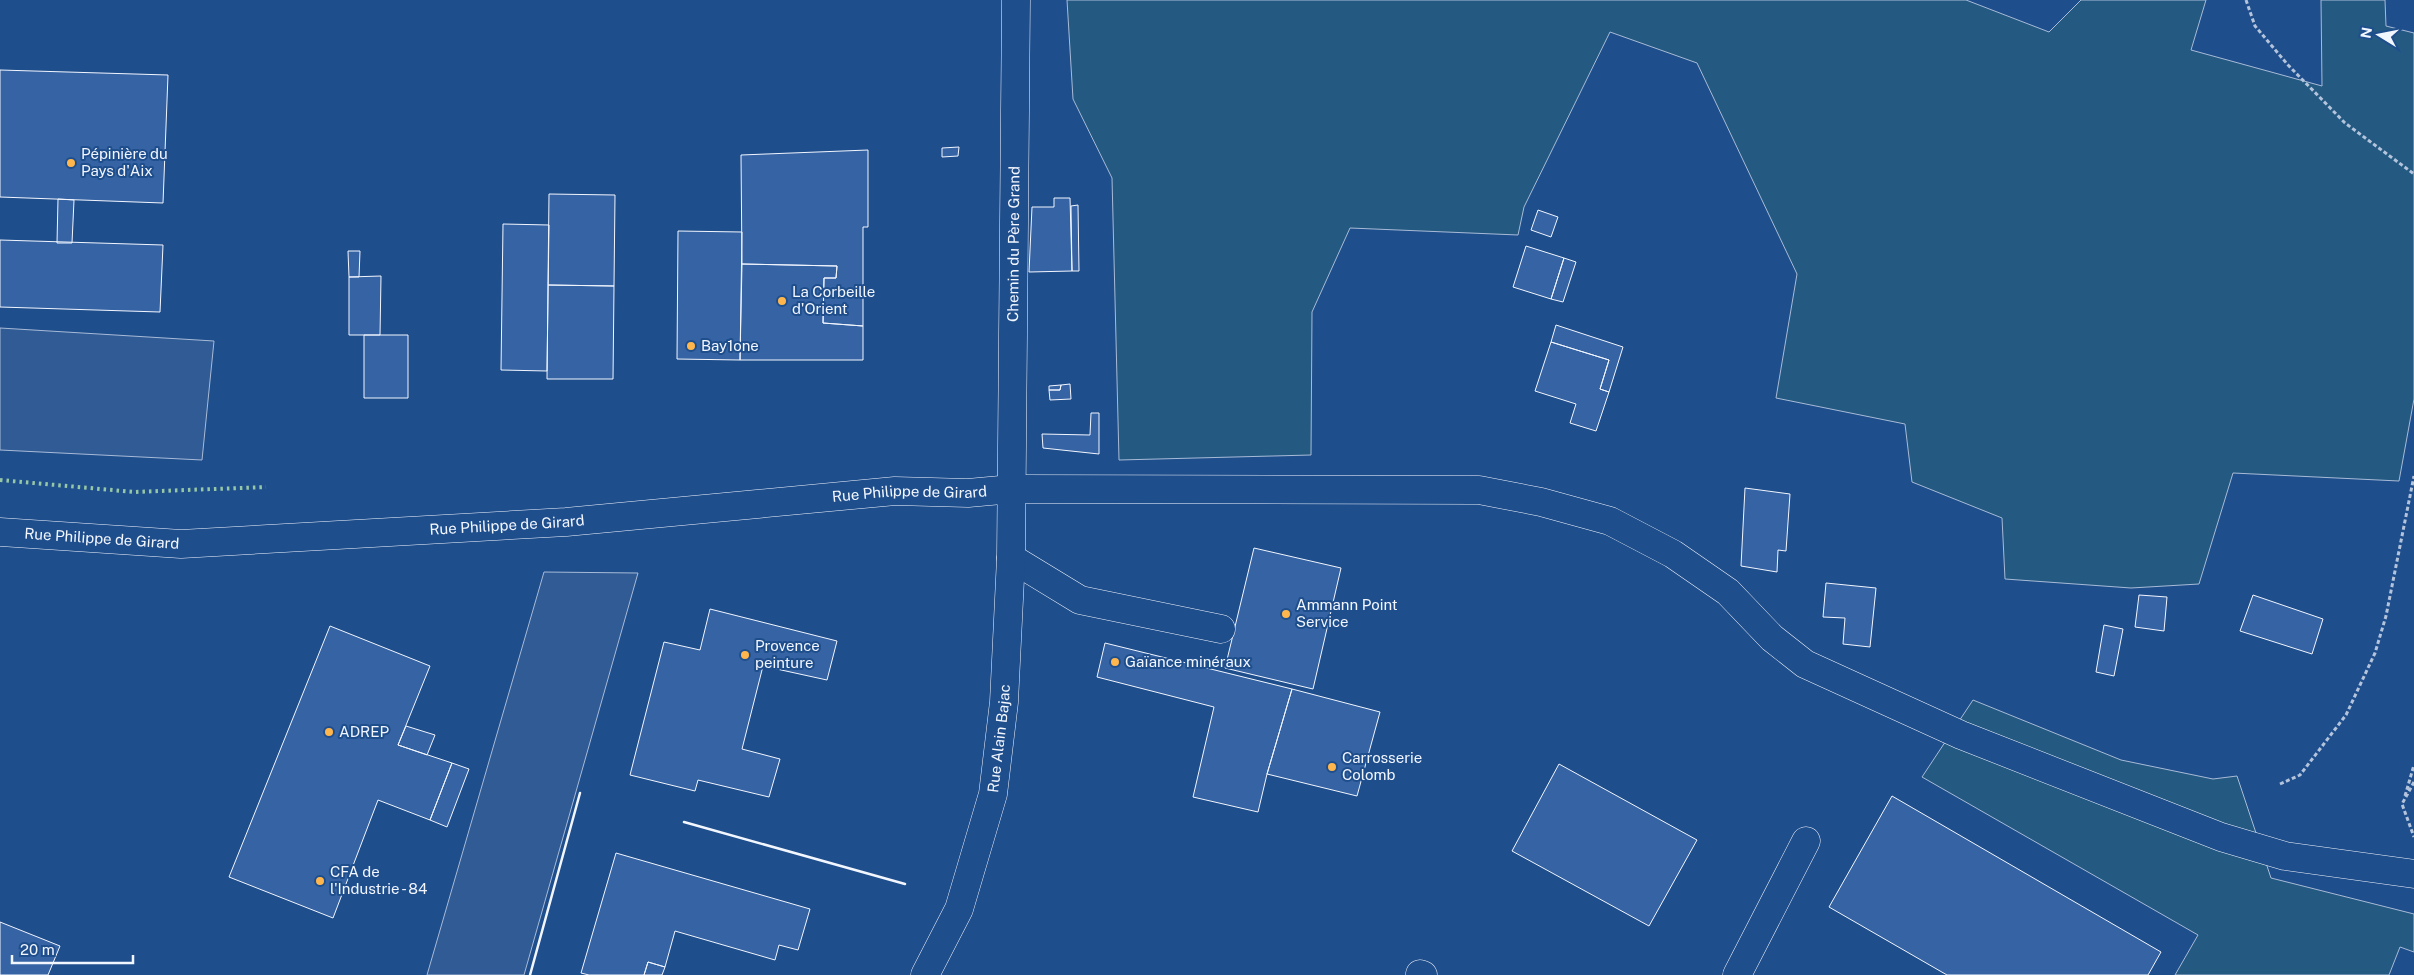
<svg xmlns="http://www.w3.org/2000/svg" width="2414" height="975" font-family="'Public Sans',sans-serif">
<rect width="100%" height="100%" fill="#1f4e8c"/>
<!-- green -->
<path fill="#245a82" stroke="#a8bbd7" d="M 1067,0 L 1966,0 L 2049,32 L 2081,0 L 2206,0 L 2191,50 L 2322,86 L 2321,0 L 2385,0 L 2386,26 L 2414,33 L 2414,399 L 2399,481 L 2233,473 L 2199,584 L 2131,588 L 2005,579 L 2002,518 L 1912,482 L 1905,424 L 1776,398 L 1797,274 L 1697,63 L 1610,32 L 1524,207 L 1518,235 L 1350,228 L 1312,312 L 1311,455 L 1119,460 L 1112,178 L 1073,99 Z
M 1973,700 L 2121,760 L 2213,779 L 2237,776 L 2271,878 L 2414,914 L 2414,952 L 2400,947 L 2389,975 L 2175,975 L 2198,935 L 1922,777 Z"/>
<!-- parking -->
<path fill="#305b95" stroke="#a8bbd7" d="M 0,328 L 214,341 L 202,460 L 0,450 Z
M 544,572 L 638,573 L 524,975 L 427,975 Z"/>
<!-- building -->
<path fill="#3563a3" stroke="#f2f6ff" d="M 0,70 L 168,75 L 163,203 L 0,197 Z
M 959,147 L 958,156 L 942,157 L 942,148 Z
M 868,150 L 868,227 L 863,227 L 863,326 L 823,323 L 824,278 L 836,278 L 837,266 L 742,264 L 741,155 Z
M 549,194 L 615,195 L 614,286 L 548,285 Z
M 1054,198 L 1070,198 L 1072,271 L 1029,272 L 1032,207 L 1054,207 Z
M 58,199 L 74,200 L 72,243 L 57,243 Z
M 1078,205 L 1079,271 L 1072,271 L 1071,206 Z
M 1538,210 L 1558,217 L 1551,237 L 1531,230 Z
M 503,224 L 549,225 L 547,371 L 501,370 Z
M 678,231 L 742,232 L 740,360 L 677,359 Z
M 0,240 L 163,245 L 160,312 L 0,307 Z
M 1526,246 L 1564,258 L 1551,299 L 1513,287 Z
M 348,251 L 360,251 L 359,277 L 349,277 Z
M 1564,258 L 1576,262 L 1563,302 L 1551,299 Z
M 742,264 L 837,266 L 836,278 L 824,278 L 823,323 L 863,326 L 863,360 L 740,360 Z
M 381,276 L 380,335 L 349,335 L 349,277 Z
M 548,285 L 614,286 L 613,379 L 547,379 Z
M 1556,325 L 1623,347 L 1609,392 L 1600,389 L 1609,360 L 1551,342 Z
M 364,335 L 408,335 L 408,398 L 364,398 Z
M 1551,342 L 1609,360 L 1600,389 L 1609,392 L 1596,431 L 1570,423 L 1576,404 L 1535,391 Z
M 1070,384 L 1071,399 L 1050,400 L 1049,390 L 1060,390 L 1061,385 Z
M 1061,385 L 1060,390 L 1049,390 L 1049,386 Z
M 1091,413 L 1099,413 L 1099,454 L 1043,448 L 1042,434 L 1090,435 Z
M 1745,488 L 1790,494 L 1786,551 L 1778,550 L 1777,572 L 1741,566 Z
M 1254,548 L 1341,568 L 1313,689 L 1225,668 Z
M 1826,583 L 1876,588 L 1870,647 L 1843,644 L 1845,618 L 1823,617 Z
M 2139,595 L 2167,597 L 2164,631 L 2135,627 Z
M 2253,595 L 2323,619 L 2312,654 L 2240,631 Z
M 710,609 L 837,641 L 827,680 L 763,666 L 742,749 L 780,759 L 769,797 L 698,780 L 695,791 L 630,775 L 664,642 L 700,650 Z
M 2104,625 L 2123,629 L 2114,676 L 2096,672 Z
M 330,626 L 430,666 L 398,745 L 452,763 L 430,820 L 378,800 L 333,918 L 229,877 Z
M 1105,643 L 1292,689 L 1267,774 L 1258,812 L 1193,797 L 1214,707 L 1097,677 Z
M 1292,689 L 1380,712 L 1357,796 L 1267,774 Z
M 406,726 L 435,735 L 427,755 L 398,745 Z
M 452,763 L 469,769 L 447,827 L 430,820 Z
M 1559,764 L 1697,840 L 1649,926 L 1512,851 Z
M 1892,796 L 2161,952 L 2148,975 L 1947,975 L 1829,907 Z
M 616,853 L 810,909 L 798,950 L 779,945 L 775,960 L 675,931 L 665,967 L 648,962 L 644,975 L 589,975 L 581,973 Z
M 0,922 L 60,946 L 48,975 L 0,975 Z
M 648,962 L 665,967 L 662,975 L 644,975 Z"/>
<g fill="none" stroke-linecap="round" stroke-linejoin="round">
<!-- minor casing -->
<g stroke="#f2f6ff" stroke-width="29">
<g id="minor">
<path id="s1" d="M 0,532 L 181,544 L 566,522 L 895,491 L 968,493 L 1012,489 L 1479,490 L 1541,502 L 1610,521 L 1673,554 L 1728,592 L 1772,638 L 1805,664 L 1961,735 L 2221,837 L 2285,856 L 2414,874"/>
<path d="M 1011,558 L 1080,600 L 1221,629"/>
<path d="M 1420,974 L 1423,975"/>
<path id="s2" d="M 925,975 L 959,909 L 993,794 L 1004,702 L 1011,558 L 1016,0"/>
<path d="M 1737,975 L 1806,841"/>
</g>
</g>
<!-- path -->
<path stroke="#b3c4dc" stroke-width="3" stroke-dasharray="4 2.5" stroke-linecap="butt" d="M 2246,0 L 2255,26 L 2288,65 L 2345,123 L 2414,174
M 2414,782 L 2402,804 L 2414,837
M 2280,784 L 2300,775 L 2346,715 L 2375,653 L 2386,616 L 2414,476
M 2405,796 L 2414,765"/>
<!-- minor -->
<use href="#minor" stroke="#1f4e8c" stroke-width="28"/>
<!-- hedge -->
<path stroke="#97c8a6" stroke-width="4" stroke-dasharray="2.5 4" stroke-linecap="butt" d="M 0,480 L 134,492 L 266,487"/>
<!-- wall -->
<path stroke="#f2f6ff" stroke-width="2.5" d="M 684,822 L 905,884
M 530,975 L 580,793"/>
</g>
<!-- markers -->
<g fill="#ffb74d" stroke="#1f4e8c" stroke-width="2">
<circle cx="71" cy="163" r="5"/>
<circle cx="782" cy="301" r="5"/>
<circle cx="691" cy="346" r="5"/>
<circle cx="1286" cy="614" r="5"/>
<circle cx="745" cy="655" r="5"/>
<circle cx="1115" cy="662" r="5"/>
<circle cx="329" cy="732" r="5"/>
<circle cx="1332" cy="767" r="5"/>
<circle cx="320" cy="881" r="5"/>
</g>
<g text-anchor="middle" stroke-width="4" stroke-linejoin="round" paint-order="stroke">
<!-- poi labels -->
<g font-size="15" fill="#f2f6ff" stroke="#1f4e8c" text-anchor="start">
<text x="81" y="159">Pépinière du<tspan x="81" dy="17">Pays d'Aix</tspan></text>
<text x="792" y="297">La Corbeille<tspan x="792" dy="17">d'Orient</tspan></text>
<text x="701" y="351">Bay1one</text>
<text x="1296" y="610">Ammann Point<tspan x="1296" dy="17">Service</tspan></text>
<text x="755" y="651">Provence<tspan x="755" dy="17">peinture</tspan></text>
<text x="1125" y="667">Gaïance minéraux</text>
<text x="339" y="737">ADREP</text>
<text x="1342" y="763">Carrosserie<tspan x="1342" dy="17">Colomb</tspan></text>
<text x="330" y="877">CFA de<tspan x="330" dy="17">l'Industrie - 84</tspan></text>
</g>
<!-- street labels -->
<g font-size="15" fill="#f2f6ff" stroke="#1f4e8c">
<text dy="5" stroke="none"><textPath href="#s2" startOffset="745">Chemin du Père Grand</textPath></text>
<text dy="5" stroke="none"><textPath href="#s1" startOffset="912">Rue Philippe de Girard</textPath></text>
<text dy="5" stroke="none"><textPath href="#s1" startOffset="508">Rue Philippe de Girard</textPath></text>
<text dy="5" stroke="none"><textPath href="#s1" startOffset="102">Rue Philippe de Girard</textPath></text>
<text dy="5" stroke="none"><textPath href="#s2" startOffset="250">Rue Alain Bajac</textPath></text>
</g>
</g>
<!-- north arrow -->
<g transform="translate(2379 35) rotate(280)" stroke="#1f4e8c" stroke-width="4" paint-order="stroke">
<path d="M0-4L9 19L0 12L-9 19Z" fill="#f2f6ff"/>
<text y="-8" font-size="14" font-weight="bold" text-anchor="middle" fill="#f2f6ff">N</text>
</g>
<!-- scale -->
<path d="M12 955v8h121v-8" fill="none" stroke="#f2f6ff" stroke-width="2.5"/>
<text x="20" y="955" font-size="15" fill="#f2f6ff" stroke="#1f4e8c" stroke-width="4" paint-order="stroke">20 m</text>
</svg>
